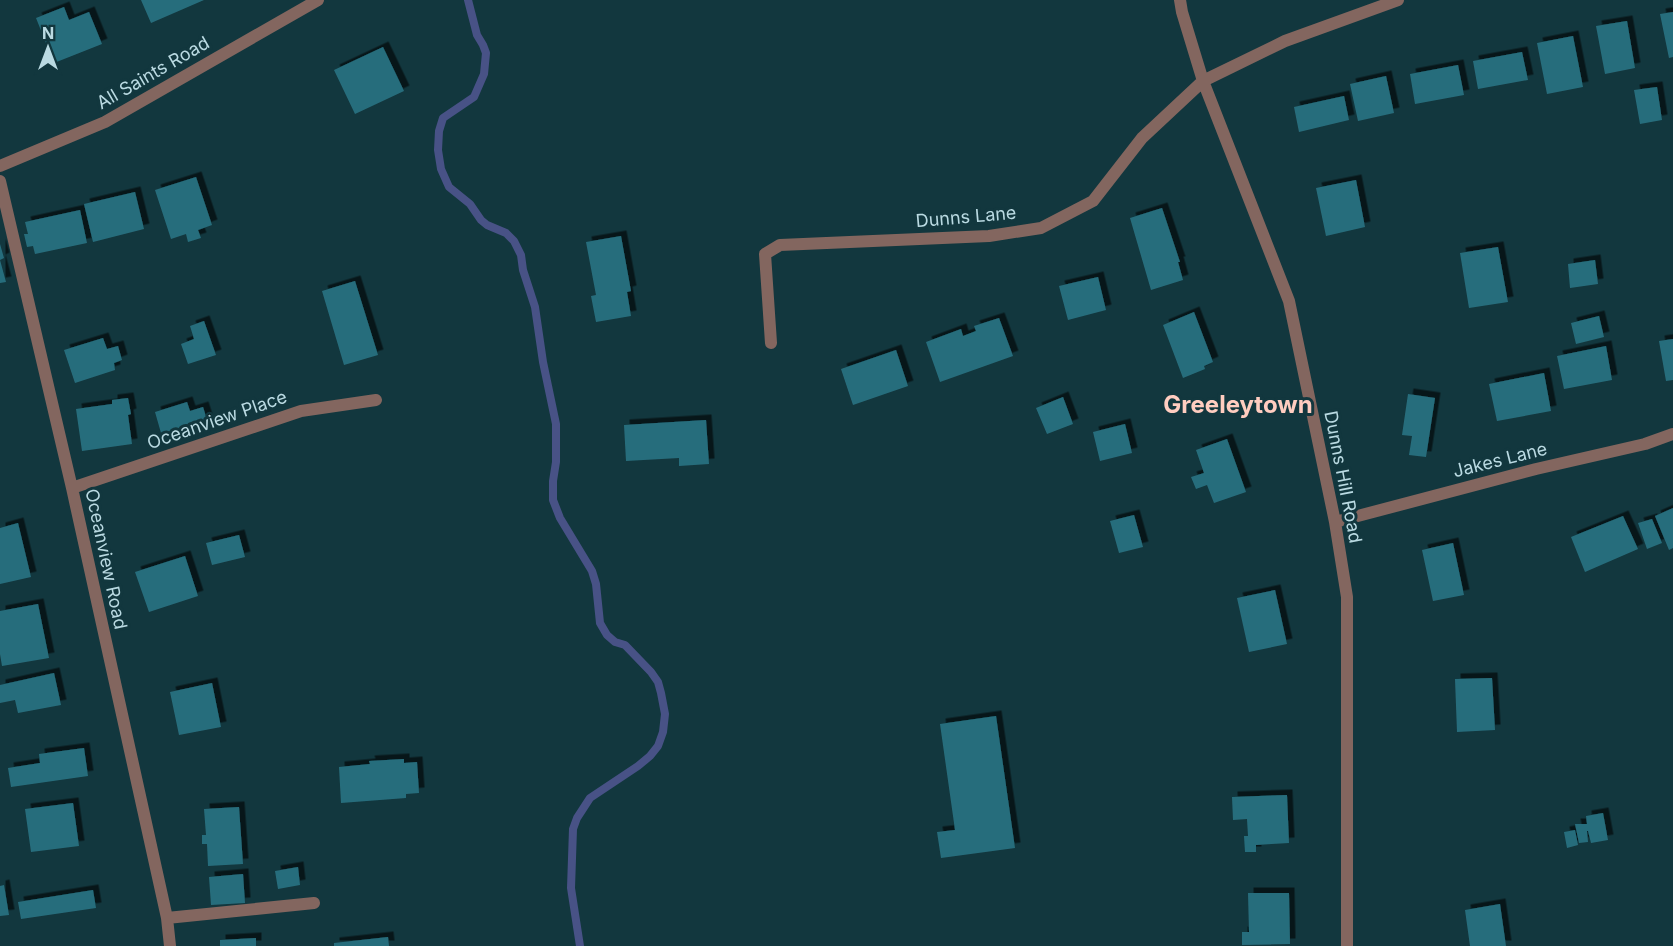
<svg xmlns="http://www.w3.org/2000/svg" width="1673" height="946" font-family="Inter,sans-serif">
<defs>
<filter id="shadow"><feDropShadow dx="5.5" dy="-5.5" stdDeviation="0" flood-color="#0009"/></filter>
</defs>
<rect width="100%" height="100%" fill="#12373e"/>
<g fill="none" stroke-linecap="round" stroke-linejoin="round">
<!-- stream -->
<path stroke="#485286" stroke-width="8" d="M 468,0 L 477,35 L 483,45 L 486,53 L 484,74 L 474,97 L 443,118 L 439,131 L 438,150 L 441,169 L 449,187 L 470,204 L 481,220 L 487,225 L 506,233 L 514,241 L 521,255 L 523,270 L 535,307 L 543,362 L 556,424 L 556,462 L 553,481 L 553,500 L 560,518 L 592,571 L 596,584 L 600,623 L 607,635 L 615,642 L 625,645 L 651,672 L 658,682 L 661,693 L 665,714 L 663,732 L 658,746 L 650,756 L 638,766 L 590,798 L 577,818 L 573,829 L 571,888 L 580,946"/>
</g>
<!-- building -->
<path fill="#286d7c" filter="url(#shadow)" d="M 141,0 L 204,0 L 151,23 Z
M 64,7 L 69,20 L 89,12 L 102,44 L 54,63 L 36,18 Z
M 1673,12 L 1673,57 L 1669,58 L 1660,14 Z
M 1627,21 L 1635,68 L 1605,74 L 1596,26 Z
M 1573,36 L 1583,87 L 1547,94 L 1537,43 Z
M 383,47 L 404,91 L 355,114 L 334,70 Z
M 1522,52 L 1528,80 L 1478,89 L 1473,61 Z
M 1458,65 L 1464,95 L 1415,104 L 1410,74 Z
M 1386,76 L 1394,113 L 1358,121 L 1350,84 Z
M 1657,87 L 1662,120 L 1640,124 L 1634,90 Z
M 1344,96 L 1349,120 L 1299,132 L 1294,107 Z
M 196,177 L 212,225 L 198,230 L 201,238 L 188,242 L 186,234 L 171,239 L 155,190 Z
M 1356,180 L 1365,227 L 1326,236 L 1316,188 Z
M 135,192 L 144,229 L 93,242 L 84,204 Z
M 1162,208 L 1180,262 L 1178,262 L 1183,280 L 1151,290 L 1130,218 Z
M 80,210 L 87,243 L 35,254 L 33,246 L 27,247 L 24,234 L 28,234 L 25,222 Z
M 621,236 L 631,291 L 627,292 L 631,316 L 596,322 L 591,296 L 596,295 L 586,242 Z
M 0,244 L 4,258 L 0,260 Z
M 1498,247 L 1508,302 L 1469,308 L 1460,253 Z
M 0,260 L 6,282 L 0,283 Z
M 1595,260 L 1598,284 L 1570,288 L 1568,264 Z
M 1098,277 L 1106,310 L 1068,320 L 1059,286 Z
M 355,281 L 378,355 L 344,365 L 322,291 Z
M 1194,312 L 1213,362 L 1204,366 L 1205,369 L 1183,378 L 1163,325 Z
M 1599,316 L 1604,337 L 1576,344 L 1571,323 Z
M 999,318 L 1013,356 L 940,382 L 926,342 L 961,329 L 963,336 L 976,331 L 974,326 Z
M 204,321 L 216,355 L 188,364 L 181,344 L 194,339 L 190,326 Z
M 103,338 L 107,349 L 118,346 L 122,360 L 114,363 L 115,370 L 75,383 L 64,350 Z
M 1673,339 L 1673,380 L 1666,381 L 1659,341 Z
M 1606,346 L 1612,380 L 1564,389 L 1557,356 Z
M 896,350 L 908,386 L 853,405 L 841,369 Z
M 1544,373 L 1551,411 L 1497,421 L 1489,384 Z
M 1408,394 L 1435,398 L 1426,457 L 1409,455 L 1412,436 L 1402,435 Z
M 1063,397 L 1073,424 L 1047,434 L 1036,408 Z
M 128,398 L 131,414 L 128,415 L 132,444 L 82,451 L 76,409 L 112,404 L 112,400 Z
M 187,402 L 190,411 L 203,407 L 209,426 L 163,440 L 155,412 Z
M 706,420 L 709,464 L 679,466 L 679,458 L 626,461 L 624,425 Z
M 1125,424 L 1132,453 L 1100,461 L 1093,432 Z
M 1227,439 L 1246,492 L 1214,503 L 1207,485 L 1196,489 L 1191,477 L 1204,473 L 1196,450 Z
M 1673,508 L 1673,548 L 1669,550 L 1655,516 Z
M 1134,515 L 1143,547 L 1119,553 L 1110,521 Z
M 1623,516 L 1638,549 L 1585,572 L 1571,537 Z
M 1652,519 L 1662,543 L 1647,549 L 1638,523 Z
M 18,523 L 31,577 L 0,584 L 0,528 Z
M 239,535 L 245,557 L 212,565 L 206,543 Z
M 1453,543 L 1464,595 L 1433,601 L 1422,550 Z
M 185,556 L 198,596 L 149,612 L 135,572 Z
M 1275,590 L 1287,644 L 1249,652 L 1237,598 Z
M 38,604 L 49,658 L 2,666 L 0,654 L 0,611 Z
M 54,673 L 61,705 L 18,713 L 15,700 L 0,703 L 0,685 Z
M 1492,678 L 1495,730 L 1457,732 L 1455,679 Z
M 212,683 L 221,727 L 179,735 L 170,692 Z
M 996,716 L 1015,848 L 941,858 L 937,832 L 955,830 L 940,724 Z
M 84,748 L 88,776 L 11,787 L 8,768 L 40,763 L 39,754 Z
M 404,759 L 404,763 L 417,762 L 419,793 L 406,794 L 406,798 L 341,803 L 339,767 L 370,764 L 369,761 Z
M 1287,795 L 1289,843 L 1256,845 L 1256,852 L 1245,852 L 1244,836 L 1248,836 L 1247,819 L 1233,820 L 1232,797 Z
M 73,803 L 79,846 L 31,852 L 25,809 Z
M 239,807 L 243,864 L 208,866 L 207,844 L 202,844 L 202,835 L 206,835 L 204,809 Z
M 1603,813 L 1608,840 L 1591,843 L 1588,831 L 1587,831 L 1588,842 L 1579,843 L 1575,824 L 1587,824 L 1586,816 Z
M 1575,830 L 1578,845 L 1567,848 L 1564,832 Z
M 298,867 L 300,885 L 278,889 L 275,871 Z
M 243,874 L 245,903 L 211,905 L 209,877 Z
M 4,885 L 9,915 L 0,916 L 0,886 Z
M 93,890 L 96,908 L 21,919 L 18,902 Z
M 1248,893 L 1289,893 L 1290,944 L 1242,945 L 1242,932 L 1249,932 Z
M 1500,904 L 1506,946 L 1470,946 L 1465,910 Z
M 388,937 L 389,946 L 334,946 L 334,943 Z
M 256,938 L 256,946 L 220,946 L 220,940 Z"/>
<g fill="none" stroke-linecap="round" stroke-linejoin="round">
<!-- minor -->
<path stroke="#83665f" stroke-width="12" d="M 1180,0 L 1182,12 L 1203,81 L 1289,301 L 1335,522 L 1347,597 L 1347,946
M 0,166 L 105,122 L 318,0
M 0,181 L 72,488 L 167,918 L 170,946
M 771,343 L 765,254 L 780,245 L 989,236 L 1041,228 L 1093,201 L 1142,138 L 1203,81 L 1285,41 L 1398,0
M 72,488 L 301,411 L 376,400
M 1335,522 L 1536,469 L 1645,444 L 1673,434
M 167,918 L 314,903"/>
</g>
<g text-anchor="middle" stroke-width="6" stroke-linejoin="round" paint-order="stroke">
<!-- street labels -->
<g font-size="18" fill="#badae2" stroke="#12373e">
<text transform="translate(153 73) rotate(-30)" y="6">All Saints Road</text>
<text transform="translate(966 217) rotate(-5)" y="6">Dunns Lane</text>
<text transform="translate(217 420) rotate(-19)" y="6">Oceanview Place</text>
<text transform="translate(1500 460) rotate(-14)" y="6">Jakes Lane</text>
<text transform="translate(1343 477) rotate(79)" y="6">Dunns Hill Road</text>
<text transform="translate(106 559) rotate(78)" y="6">Oceanview Road</text>
</g>
<!-- district labels -->
<g font-size="24" font-weight="bold" fill="#ffcdc0" stroke="#12373e">
<text x="1238" y="413">Greeleytown</text>
</g>
</g>
<!-- north arrow -->
<g transform="translate(48 48)" stroke="#12373e" stroke-width="4.5" paint-order="stroke">
<path d="M0-4.5L10 22L0 15L-10 22Z" fill="#badae2"/>
<text y="-9" font-size="16" font-weight="bold" text-anchor="middle" fill="#badae2">N</text>
</g>
</svg>
